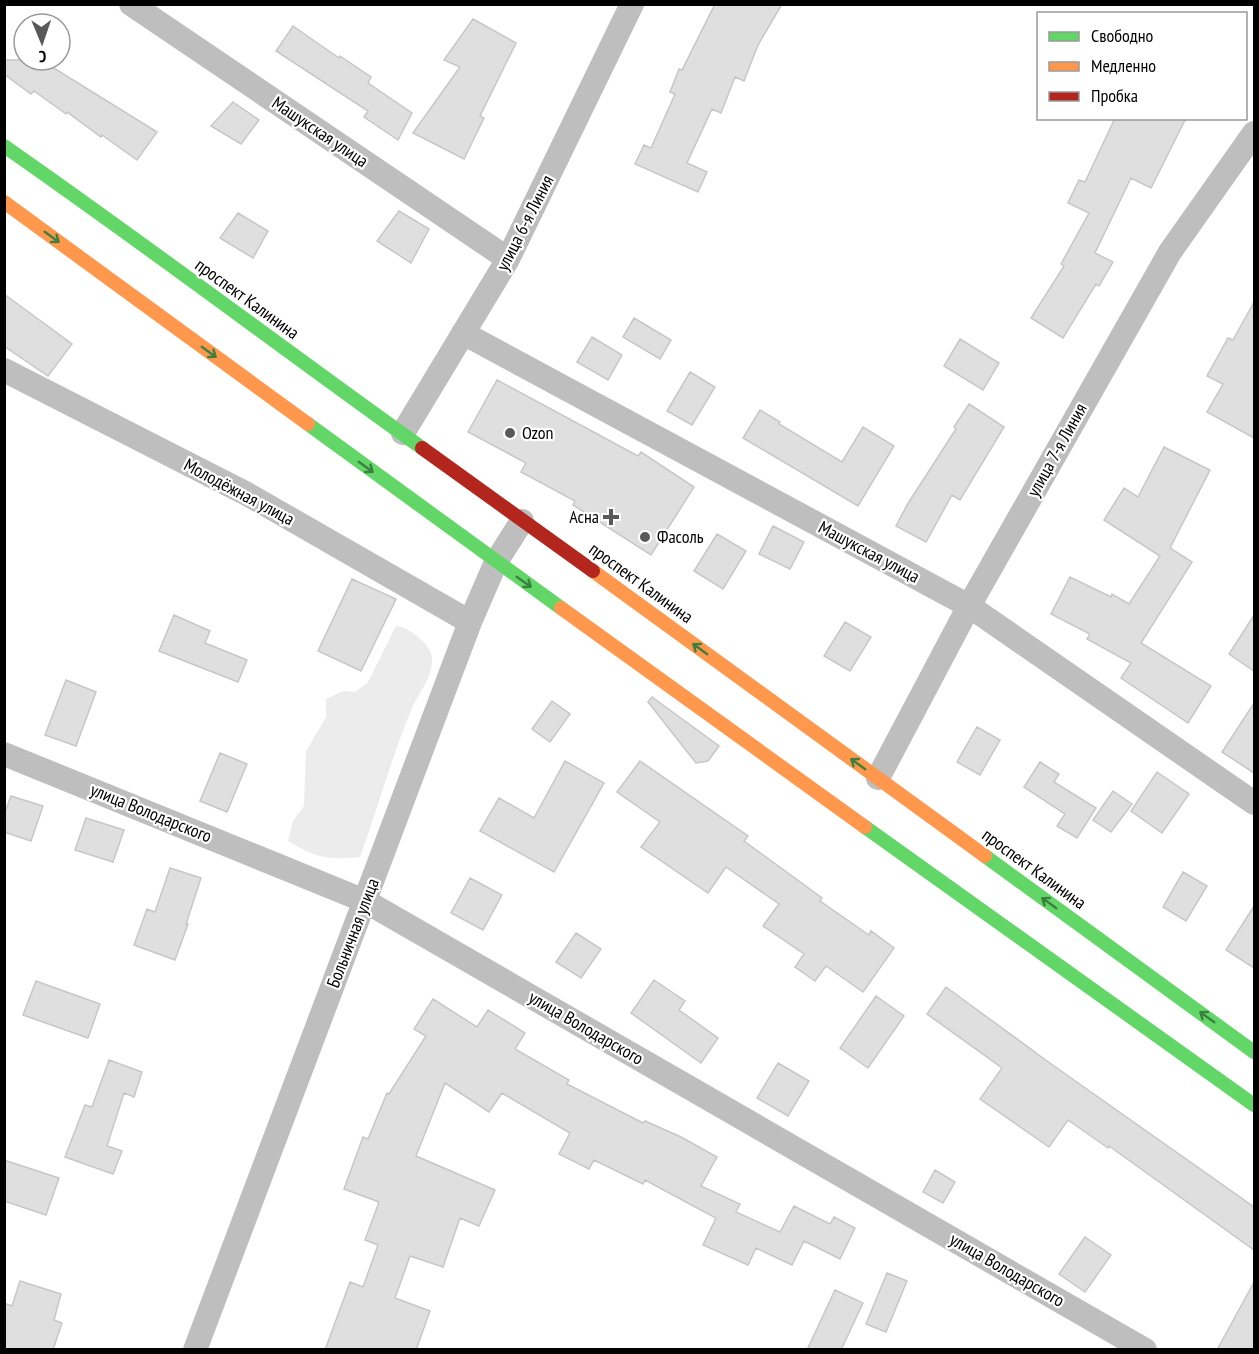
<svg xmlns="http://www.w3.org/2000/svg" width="1259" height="1354" font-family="'PT Sans Narrow',sans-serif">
<rect width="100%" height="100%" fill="#fff"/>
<!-- green -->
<path fill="#ececec" d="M 396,626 C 408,626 431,645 432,657 C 433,678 420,690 412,708 C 392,756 378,807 360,857 C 330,861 314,857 288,841 L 293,821 L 304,806 L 306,751 L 326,717 L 326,699 L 343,691 L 355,692 L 368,682 Z"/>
<!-- building -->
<path fill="#dfdfdf" stroke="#c7c7c7" stroke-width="1.5" d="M 715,4 L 782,4 L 758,45 L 744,81 L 735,77 L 721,113 L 712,109 L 687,163 L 707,172 L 698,192 L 635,164 L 644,145 L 651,148 L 675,94 L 670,92 L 679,69 L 682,70 Z
M 473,19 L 516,43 L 480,116 L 484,118 L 464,159 L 413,133 L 460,67 L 444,60 Z
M 293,26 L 339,58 L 340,56 L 371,77 L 368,83 L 412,113 L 398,140 L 364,117 L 368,111 L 276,51 Z
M 4,60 L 41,60 L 157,132 L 137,160 L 102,135 L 101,137 L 67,112 L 66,114 L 34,91 L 31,94 L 4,74 Z
M 233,102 L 259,120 L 241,144 L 211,126 Z
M 1115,118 L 1186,118 L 1151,188 L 1131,178 L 1095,253 L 1113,262 L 1099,286 L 1096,284 L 1063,338 L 1031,318 L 1064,266 L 1061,264 L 1089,213 L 1068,203 L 1079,180 L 1085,182 Z
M 399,211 L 429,229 L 411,263 L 377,241 Z
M 238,213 L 268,231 L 253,258 L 220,238 Z
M 4,294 L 72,344 L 48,376 L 4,346 Z
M 1254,302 L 1254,438 L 1207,412 L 1223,384 L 1207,376 L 1228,338 L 1233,340 Z
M 634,318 L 671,340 L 660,359 L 623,337 Z
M 592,337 L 622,355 L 608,380 L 577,362 Z
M 960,339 L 999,363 L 983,390 L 944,366 Z
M 690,372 L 715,387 L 692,425 L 667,411 Z
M 497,380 L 638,456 L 641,452 L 694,487 L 651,555 L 573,505 L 575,501 L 521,472 L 526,463 L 468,432 Z
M 969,404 L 1004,427 L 960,500 L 952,495 L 926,542 L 896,526 L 907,505 L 956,429 L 954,427 Z
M 760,410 L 780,422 L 779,424 L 842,462 L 863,427 L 894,446 L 858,506 L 743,438 Z
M 1164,447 L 1210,470 L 1170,548 L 1192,562 L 1141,643 L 1211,686 L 1188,723 L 1121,678 L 1131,663 L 1087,639 L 1090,634 L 1051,614 L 1070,577 L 1111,597 L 1112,594 L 1129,604 L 1160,556 L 1104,520 L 1124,488 L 1138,497 Z
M 773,526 L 804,542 L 790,569 L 759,554 Z
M 717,534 L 746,551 L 723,589 L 694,571 Z
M 352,579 L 396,599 L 361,671 L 318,651 Z
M 174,615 L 210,631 L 205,643 L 247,660 L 238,682 L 159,651 Z
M 1254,615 L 1254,671 L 1229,654 Z
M 845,622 L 871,637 L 850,671 L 824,656 Z
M 66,680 L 96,692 L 76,746 L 45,735 Z
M 652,697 L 719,746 L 708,761 L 696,763 L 648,702 Z
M 552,701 L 570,714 L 550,742 L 532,729 Z
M 1254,703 L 1254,773 L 1222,752 Z
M 977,727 L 1000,740 L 980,775 L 957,762 Z
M 220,753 L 247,764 L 227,812 L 200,801 Z
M 565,761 L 604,783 L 554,872 L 480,831 L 499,798 L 534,818 Z
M 640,761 L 748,836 L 744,841 L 822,898 L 820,901 L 869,935 L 871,931 L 894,948 L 863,992 L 826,966 L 815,981 L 795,967 L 804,954 L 763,926 L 779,904 L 726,867 L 708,893 L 641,847 L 660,822 L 617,792 Z
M 1040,762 L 1059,774 L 1054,782 L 1096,808 L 1077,838 L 1057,826 L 1065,814 L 1024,787 Z
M 1157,772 L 1189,794 L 1162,833 L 1131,811 Z
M 1113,791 L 1132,804 L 1111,832 L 1093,820 Z
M 11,796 L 43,806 L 31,841 L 4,832 L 4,815 Z
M 86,818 L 124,830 L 113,862 L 75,850 Z
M 170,868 L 201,878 L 186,924 L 188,924 L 175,960 L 134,945 L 147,909 L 155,912 Z
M 1183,872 L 1207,886 L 1186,921 L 1163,907 Z
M 470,878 L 502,895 L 483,930 L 451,913 Z
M 1254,906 L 1254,968 L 1226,950 Z
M 576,933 L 601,949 L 581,978 L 556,962 Z
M 654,980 L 685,1001 L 679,1010 L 718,1038 L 701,1063 L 631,1013 Z
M 36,981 L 100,1004 L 88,1038 L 23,1015 Z
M 946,987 L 1047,1061 L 1254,1207 L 1254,1250 L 1109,1146 L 1108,1148 L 1068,1120 L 1049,1147 L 980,1099 L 1002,1068 L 927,1014 Z
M 876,996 L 904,1016 L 868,1068 L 840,1048 Z
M 433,999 L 477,1027 L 488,1010 L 525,1033 L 515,1049 L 569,1080 L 567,1084 L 643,1123 L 645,1121 L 681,1137 L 717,1157 L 701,1186 L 740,1204 L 736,1212 L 780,1232 L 794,1206 L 830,1224 L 834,1217 L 855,1228 L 840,1259 L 804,1241 L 792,1265 L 756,1248 L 748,1265 L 703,1245 L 716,1218 L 645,1180 L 643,1184 L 594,1160 L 589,1169 L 559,1154 L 570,1133 L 502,1093 L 489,1112 L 445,1083 L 416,1156 L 495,1190 L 479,1226 L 460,1218 L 443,1267 L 410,1256 L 395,1298 L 430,1311 L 416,1350 L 325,1350 L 350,1282 L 363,1287 L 378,1245 L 365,1240 L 379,1202 L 344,1189 L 363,1137 L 368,1139 L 387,1093 L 389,1094 L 426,1036 L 414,1029 Z
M 109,1060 L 142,1072 L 134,1097 L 124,1093 L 107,1146 L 122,1151 L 113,1174 L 65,1157 L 85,1105 L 92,1107 Z
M 778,1063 L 809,1081 L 788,1116 L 757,1098 Z
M 4,1160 L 59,1178 L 46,1215 L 4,1201 Z
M 935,1170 L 955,1182 L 943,1203 L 923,1192 Z
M 1085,1237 L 1111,1255 L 1085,1292 L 1059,1274 Z
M 887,1273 L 907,1281 L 886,1332 L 866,1324 Z
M 20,1281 L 61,1294 L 54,1320 L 62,1323 L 53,1350 L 4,1350 L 4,1303 L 12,1306 Z
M 1254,1282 L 1254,1350 L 1217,1350 Z
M 835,1290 L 863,1303 L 841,1350 L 807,1350 Z"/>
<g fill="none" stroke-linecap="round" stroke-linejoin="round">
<!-- street -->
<path stroke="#bebebe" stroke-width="24" d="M 131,4 L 508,259
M 463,333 L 969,606 L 1254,803
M 4,370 L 247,494 L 470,622
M 403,433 L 508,259 L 632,4
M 4,754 L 365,901 L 1145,1350
M 878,778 L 969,606 L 1170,252 L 1254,133
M 195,1350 L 470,622 L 496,562 L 522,521"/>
<!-- fast -->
<path stroke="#63d668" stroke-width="14" d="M 4,146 C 145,244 282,348 422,448
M 308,424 L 561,608
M 865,827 L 1254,1105
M 985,856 L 1254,1052"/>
<!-- slow -->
<path stroke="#ff974d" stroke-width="14" d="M 4,202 L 308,424
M 593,571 L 985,856
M 561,608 L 865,827"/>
<!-- jam -->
<path stroke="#b3261e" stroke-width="14" d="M 422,448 L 593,571"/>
</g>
<!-- one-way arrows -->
<defs><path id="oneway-shaft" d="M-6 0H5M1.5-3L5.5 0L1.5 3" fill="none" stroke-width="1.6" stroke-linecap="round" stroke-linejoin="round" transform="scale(1.5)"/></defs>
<g stroke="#3b803e">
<use href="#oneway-shaft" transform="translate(52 237) rotate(36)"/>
<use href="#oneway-shaft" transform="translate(209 352) rotate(36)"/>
<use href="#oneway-shaft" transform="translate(366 467) rotate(36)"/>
<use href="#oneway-shaft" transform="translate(524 582) rotate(35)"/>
<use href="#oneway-shaft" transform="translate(700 649) rotate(-144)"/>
<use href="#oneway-shaft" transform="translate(858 764) rotate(-144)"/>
<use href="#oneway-shaft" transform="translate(1049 903) rotate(-144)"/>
<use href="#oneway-shaft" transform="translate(1207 1017) rotate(-144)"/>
</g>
<!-- markers -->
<g fill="#595959" stroke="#fff" stroke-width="2">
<circle cx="510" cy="433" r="6"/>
<path d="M608 508h6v6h6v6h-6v6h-6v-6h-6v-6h6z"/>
<circle cx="645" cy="537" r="6"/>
</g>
<g text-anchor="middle" stroke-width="4.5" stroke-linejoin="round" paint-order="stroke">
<!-- street labels -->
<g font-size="18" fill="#000" stroke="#fff">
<text transform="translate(320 132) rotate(34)" y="6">Машукская улица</text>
<text transform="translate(525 223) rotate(-63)" y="6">улица 6-я Линия</text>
<text transform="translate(247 299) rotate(36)" y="6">проспект Калинина</text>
<text transform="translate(1057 450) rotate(-61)" y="6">улица 7-я Линия</text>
<text transform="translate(239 492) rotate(28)" y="6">Молодёжная улица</text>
<text transform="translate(869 552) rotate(28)" y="6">Машукская улица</text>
<text transform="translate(641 583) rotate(36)" y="6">проспект Калинина</text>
<text transform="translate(151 813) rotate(22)" y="6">улица Володарского</text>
<text transform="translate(1034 869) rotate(36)" y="6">проспект Калинина</text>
<text transform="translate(353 933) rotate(-69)" y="6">Больничная улица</text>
<text transform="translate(586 1028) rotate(30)" y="6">улица Володарского</text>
<text transform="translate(1007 1270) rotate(30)" y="6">улица Володарского</text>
</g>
<!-- poi labels -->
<g font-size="18" fill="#000" stroke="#fff" text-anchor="start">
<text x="522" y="439">Ozon</text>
<text x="599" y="523" text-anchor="end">Асна</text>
<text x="657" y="543">Фасоль</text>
</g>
</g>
<!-- border -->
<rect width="1259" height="1354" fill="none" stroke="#000000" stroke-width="12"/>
<!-- legend -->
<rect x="1037" y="12" width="210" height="108" fill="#ffffff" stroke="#999999" stroke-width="1.5"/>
<rect x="1049" y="32" width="30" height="9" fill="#63d668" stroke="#999999" stroke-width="1.5"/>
<text x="1091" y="42" font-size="18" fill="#000000">Свободно</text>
<rect x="1049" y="62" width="30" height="9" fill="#ff974d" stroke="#999999" stroke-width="1.5"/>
<text x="1091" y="72" font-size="18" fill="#000000">Медленно</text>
<rect x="1049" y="92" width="30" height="9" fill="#b3261e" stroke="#999999" stroke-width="1.5"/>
<text x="1091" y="102" font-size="18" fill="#000000">Пробка</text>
<!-- north arrow -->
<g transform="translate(42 42) rotate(178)"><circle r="28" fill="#ffffff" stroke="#999999" stroke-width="1.5"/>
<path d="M0-4.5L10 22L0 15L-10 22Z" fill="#595959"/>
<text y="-9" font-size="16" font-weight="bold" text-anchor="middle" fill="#000000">С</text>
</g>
</svg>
